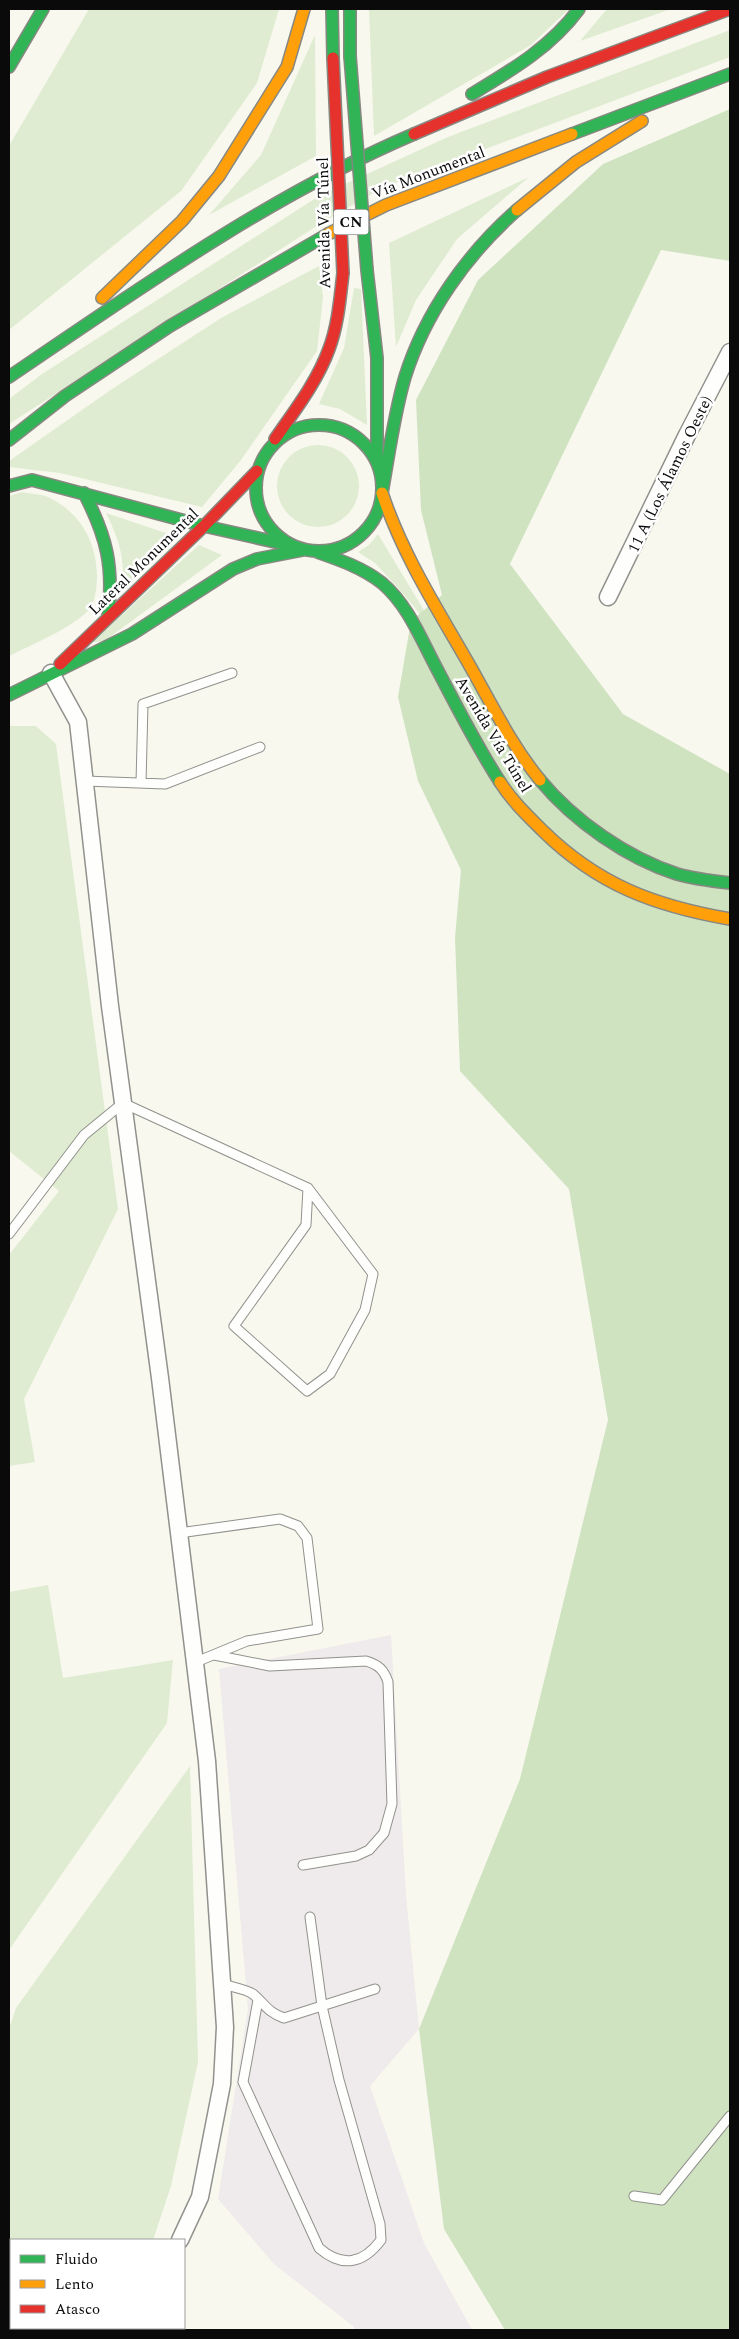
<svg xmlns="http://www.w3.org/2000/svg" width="739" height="2339" font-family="Spectral,serif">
<rect width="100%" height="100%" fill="#f8f8ee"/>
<!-- industrial -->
<path fill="#efeaeb" d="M 391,1635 L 406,1895 L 419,2029 L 370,2086 L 424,2243 L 472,2330 L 355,2330 L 353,2326 L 274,2264 L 218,2199 L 248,2009 L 219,1669 Z"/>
<!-- green -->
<path fill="#dfecd1" d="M 89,9 L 279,9 L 257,83 L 181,191 L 9,330 L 9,146 Z
M 369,9 L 569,9 L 531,45 L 374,136 Z
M 607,9 L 671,9 L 580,41 Z
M 730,30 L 730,57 L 384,187 L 323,222 L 9,424 L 9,399 L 42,374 L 319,196 L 448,137 Z
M 315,35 L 316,156 L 209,215 L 261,155 Z
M 529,177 L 457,239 L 416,300 L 396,347 L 389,243 Z
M 319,266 L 323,297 L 317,351 L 241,460 L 202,507 L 60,473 L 9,467 L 9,461 L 112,389 L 221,318 Z
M 354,288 L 361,289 L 367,425 L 340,409 L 319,404 L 344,348 Z
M277 486a41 41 0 1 1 82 0a41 41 0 1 1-82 0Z
M 22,492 C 31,494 44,494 52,499 C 82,515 97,544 97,577 C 97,585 95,601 91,607 C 79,625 29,646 9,656 L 9,496 Z
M 106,513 L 175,536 L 123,591 C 124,557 121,544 106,513 Z
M 378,534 L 428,617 L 652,889 L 399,589 L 375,563 L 358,552 L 369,545 Z
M 199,545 L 222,555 L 103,642 L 92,642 Z
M 9,726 L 36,726 L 56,744 L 118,1209 L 24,1399 L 35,1462 L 9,1466 L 9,1255 L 59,1191 L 9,1151 Z
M 48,1585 L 63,1678 L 173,1660 L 167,1723 L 9,1950 L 9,1592 Z
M 190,1766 L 198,2062 L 171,2186 L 153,2240 L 11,2240 L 11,2328 L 112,2328 L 110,2330 L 9,2330 L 9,2029 L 16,2008 Z"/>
<!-- forest -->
<path fill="#cfe3c0" d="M 730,109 L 730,261 L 661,250 L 510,564 L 623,714 L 730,774 L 730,2330 L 505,2330 L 444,2229 L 419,2029 L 520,1779 L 608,1420 L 569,1189 L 460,1071 L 455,938 L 461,870 L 418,781 L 398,697 L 411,621 L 442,595 L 421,510 L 416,400 L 478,280 L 603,164 Z"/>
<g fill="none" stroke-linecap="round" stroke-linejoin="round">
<!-- lane casing -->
<g stroke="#91918d" stroke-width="11">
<path id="lane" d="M 85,781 L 165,784 L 260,747
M 141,783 L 143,704 L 232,673
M 9,1234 L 84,1135 L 123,1103 L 308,1188 L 306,1225 L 234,1326 L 307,1391 L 330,1374 L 365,1310 L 373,1274 L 308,1188
M 179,1533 L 280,1519 L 298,1526 L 307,1538 L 318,1629 L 247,1641 L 196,1662
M 214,1655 L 270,1666 L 366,1661 C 379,1665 384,1670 388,1682 L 392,1804 L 384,1833 L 369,1850 L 356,1856 L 303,1865
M 223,1984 C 231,1987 246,1989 253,1994 C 266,2005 266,2011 284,2018 L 375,1989
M 258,2000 L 243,2082 L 319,2248 C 342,2268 363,2264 381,2240 L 380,2224 L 339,2080 L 322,2006 L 310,1917
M 634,2196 L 662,2200 L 730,2116"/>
</g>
<!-- street casing -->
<g stroke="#91918d" stroke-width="19">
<path id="street" d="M 608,597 L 687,435 L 730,352
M 51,673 L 78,722 L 110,1006 L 160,1378 L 207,1761 L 225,2027 L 222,2084 L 200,2197 L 180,2240
M 137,2330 L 139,2328"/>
</g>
<!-- fast casing -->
<g stroke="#888883" stroke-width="14">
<path id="fast" d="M 332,9 L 333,58
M 350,9 L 350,56
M 9,67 L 43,9
M 472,94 C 512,70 551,47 579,9
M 572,134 L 730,74
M 367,270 L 377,358 L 377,463
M 9,377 C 139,289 269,196 414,134
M256 488a63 63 0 1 1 126 0a63 63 0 1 1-126 0Z
M 9,440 L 65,396 L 170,326 L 328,234
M 9,486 L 32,480 L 204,526 L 293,546
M 84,493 C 107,537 114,567 108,617
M 382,493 C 389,454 394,414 405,377 C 425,313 467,254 517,210
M 317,552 C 340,560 363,568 382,583 C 408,605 421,639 437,669 C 457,707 476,745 500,782
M 9,695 L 132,634 L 233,569 L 257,559 L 303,550
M 540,780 C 574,821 627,858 677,874 C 694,879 712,881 730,883"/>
</g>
<!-- slow casing -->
<g stroke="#888883" stroke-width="14">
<path id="slow" d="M 517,210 L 576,162 L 642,121
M 328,234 L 386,205 L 572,134
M 102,298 L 182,221 L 219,176 L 287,67 L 304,9
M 382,493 C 403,556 438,610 470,666 C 492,705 512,746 540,780
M 500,782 C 512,801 527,815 543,831 C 598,885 655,906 730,919"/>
</g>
<!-- jam casing -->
<g stroke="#888883" stroke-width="14">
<path id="jam" d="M 414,134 L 547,77 L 730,9
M 275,439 C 295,410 317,382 329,349 C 338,325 340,299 343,273
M 60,664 L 204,526 L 257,471"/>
</g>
<!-- lane -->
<use href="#lane" stroke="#fefefc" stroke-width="9"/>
<!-- street -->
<use href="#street" stroke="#fefefc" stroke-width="16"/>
<!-- fast -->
<use href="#fast" stroke="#30b455" stroke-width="11"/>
<!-- slow -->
<use href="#slow" stroke="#ff9f0a" stroke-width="11"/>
<!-- jam -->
<use href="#jam" stroke="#e5322d" stroke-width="11"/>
<!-- fast-bridge casing -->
<g stroke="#888883" stroke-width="14" stroke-linecap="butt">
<path id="fast-bridge" d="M 350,56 L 367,270"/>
</g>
<!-- jam-bridge casing -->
<g stroke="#888883" stroke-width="14" stroke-linecap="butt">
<path id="jam-bridge" d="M 333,58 L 343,273"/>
</g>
<!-- fast-bridge -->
<use href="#fast-bridge" stroke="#30b455" stroke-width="11"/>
<!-- jam-bridge -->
<use href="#jam-bridge" stroke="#e5322d" stroke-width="11"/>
</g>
<g text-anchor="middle" stroke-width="5" stroke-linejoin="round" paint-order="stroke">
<!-- shield labels -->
<rect fill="#fff" stroke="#545454" stroke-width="1" x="333.5" y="209.5" width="35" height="25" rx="4"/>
<g font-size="15" font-weight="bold" fill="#0a0a0a">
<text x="351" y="227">CN</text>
</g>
<!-- street labels -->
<g font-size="16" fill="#0a0a0a" stroke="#fff">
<text transform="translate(428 172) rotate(-21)" y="6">Vía Monumental</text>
<text transform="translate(323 223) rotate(-91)" y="6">Avenida Vía Túnel</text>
<text transform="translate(669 474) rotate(-64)" y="6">11 A (Los Álamos Oeste)</text>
<text transform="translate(143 561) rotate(-44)" y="6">Lateral Monumental</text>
<text transform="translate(494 734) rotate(59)" y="6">Avenida Vía Túnel</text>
</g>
</g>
<!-- border -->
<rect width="739" height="2339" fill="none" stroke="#0a0a0a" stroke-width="20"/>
<!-- legend -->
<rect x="10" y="2239" width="175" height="90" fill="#ffffff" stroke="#9d9d9d"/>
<rect x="20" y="2255" width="25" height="8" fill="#30b455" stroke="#9d9d9d"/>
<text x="55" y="2264" font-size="15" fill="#0a0a0a">Fluido</text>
<rect x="20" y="2280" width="25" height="8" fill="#ff9f0a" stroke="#9d9d9d"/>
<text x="55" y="2289" font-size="15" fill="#0a0a0a">Lento</text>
<rect x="20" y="2305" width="25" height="8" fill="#e5322d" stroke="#9d9d9d"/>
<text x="55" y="2314" font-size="15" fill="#0a0a0a">Atasco</text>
</svg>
